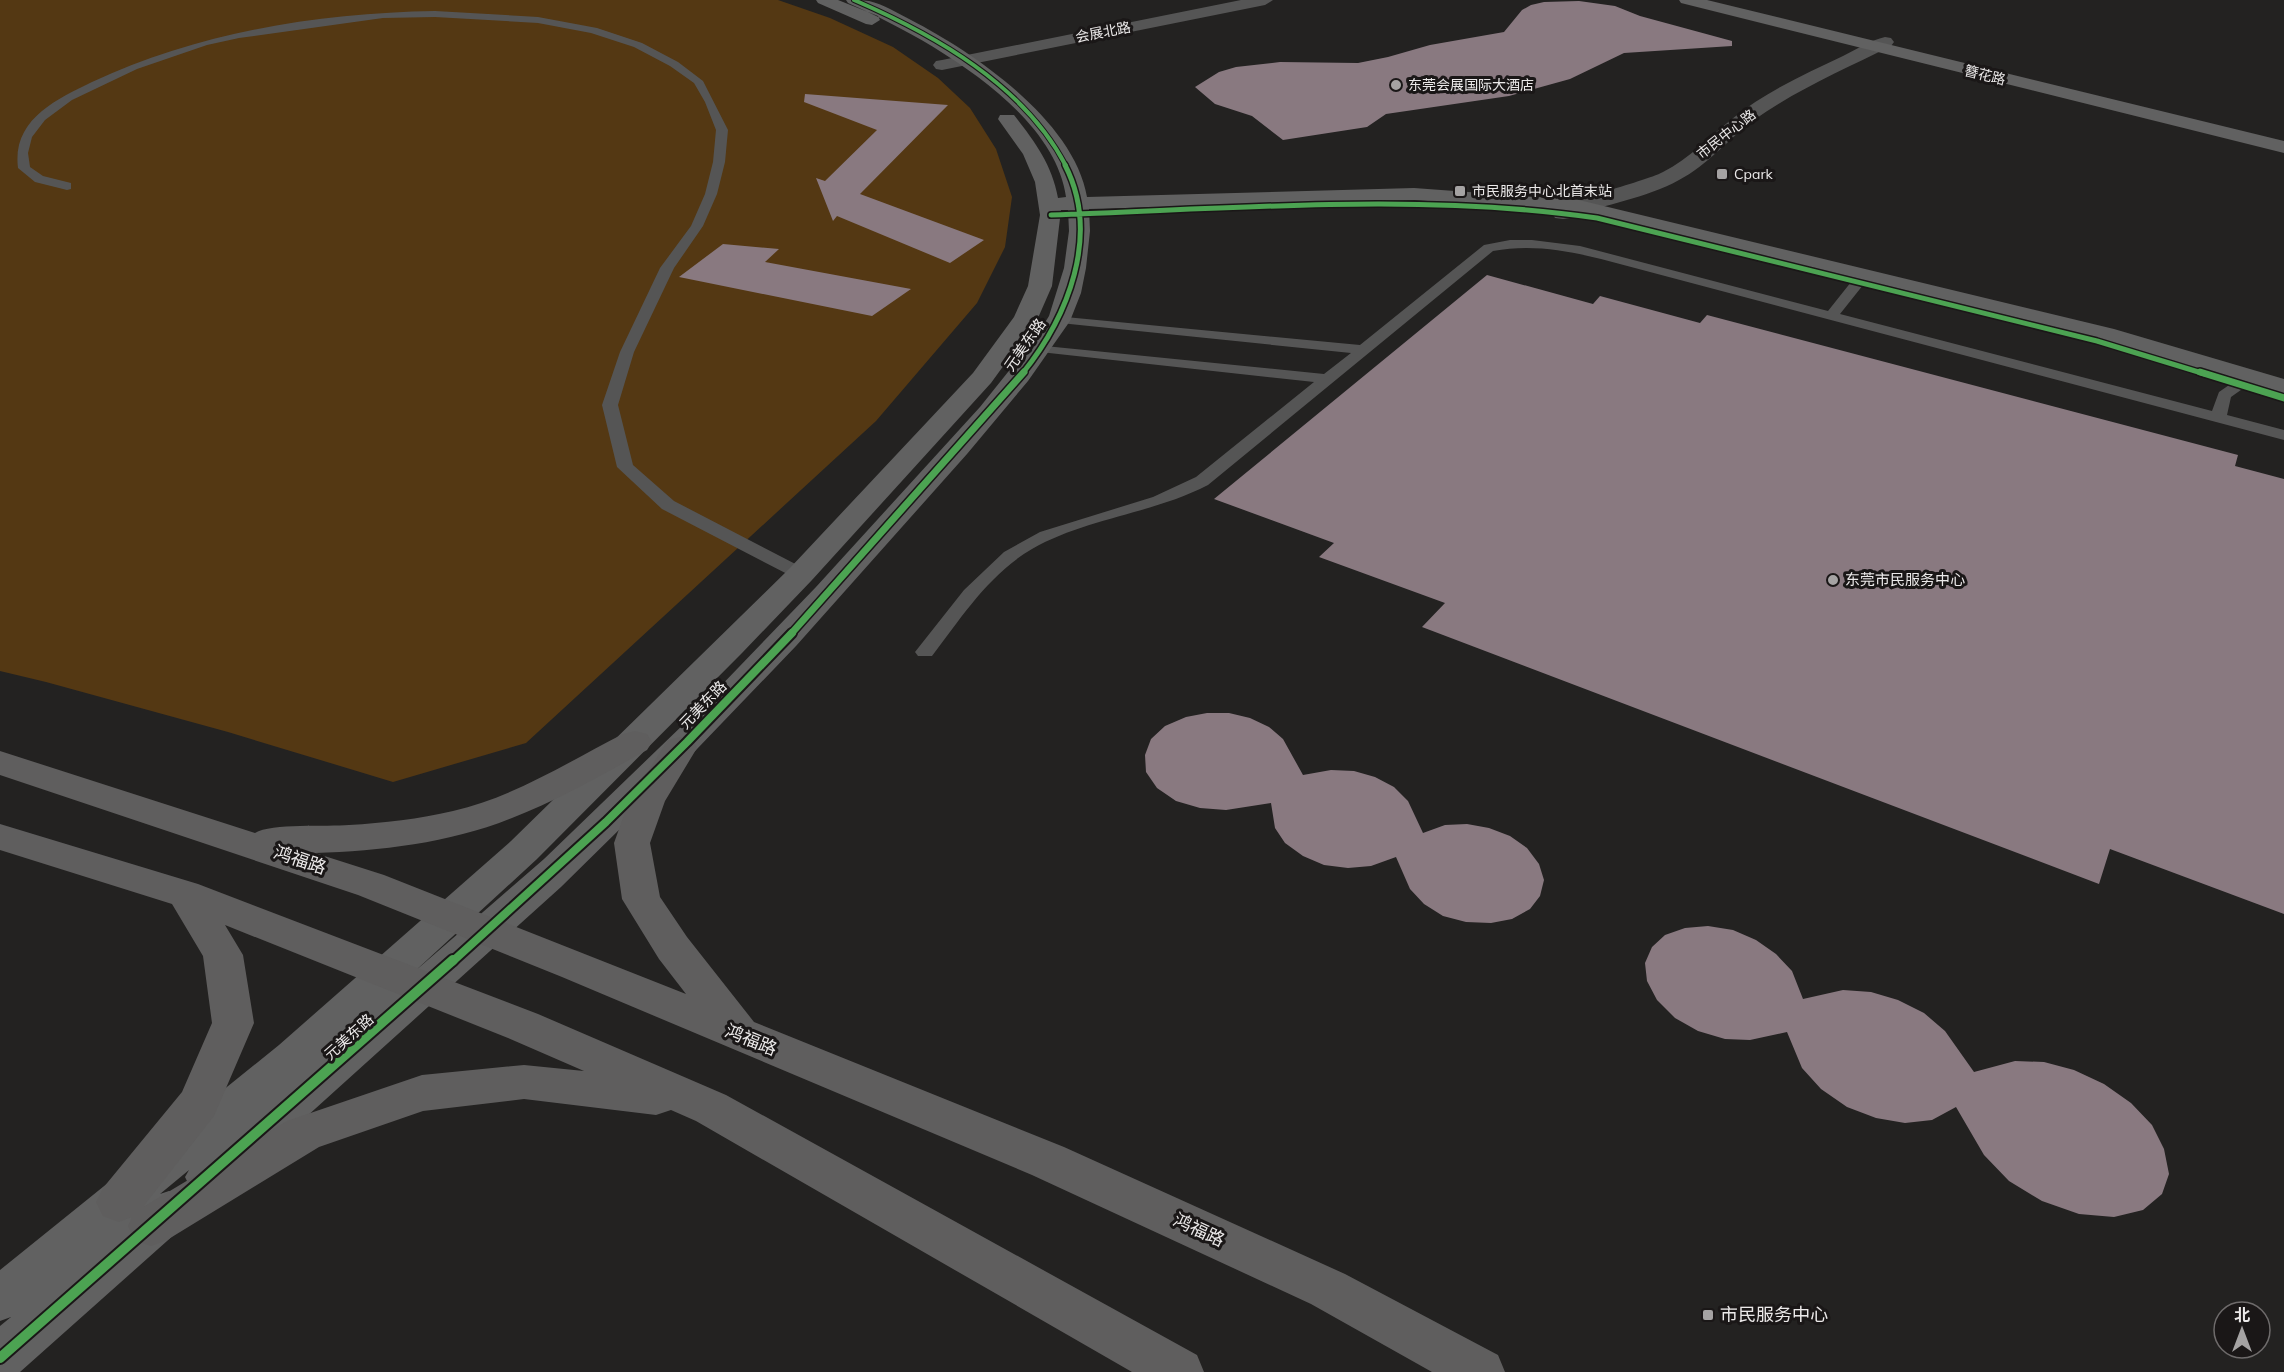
<svg xmlns="http://www.w3.org/2000/svg" width="2284" height="1372" font-family="Mulish,'Noto Sans SC',sans-serif">
<rect width="100%" height="100%" fill="#232221"/>
<!-- green -->
<path fill="#543813" d="M 0,0 L 778,0 L 830,18 L 893,47 L 938,78 L 970,108 L 996,149 L 1012,197 L 1005,247 L 977,303 L 876,421 L 526,743 L 393,782 L 228,732 L 46,682 L 0,671 Z"/>
<!-- building -->
<path fill="#897980" d="M 1579,1 L 1615,6 L 1640,16 L 1732,41 L 1732,46 L 1624,53 L 1570,79 L 1509,96 L 1386,114 L 1367,127 L 1283,140 L 1252,116 L 1215,104 L 1195,87 L 1219,72 L 1236,67 L 1280,62 L 1358,63 L 1388,57 L 1430,45 L 1504,32 L 1522,10 L 1531,5 L 1544,2 Z
M 805,94 L 948,105 L 860,194 L 984,240 L 950,263 L 837,216 L 833,221 L 816,178 L 825,181 L 877,130 L 804,102 Z
M 723,244 L 779,249 L 765,262 L 911,289 L 872,316 L 679,277 Z
M 1487,275 L 1593,304 L 1600,296 L 1700,323 L 1707,315 L 2238,455 L 2235,466 L 2284,479 L 2284,914 L 2110,849 L 2099,884 L 1422,627 L 1445,603 L 1319,557 L 1334,543 L 1214,499 Z
M 1207,713 L 1229,713 L 1250,718 L 1269,727 L 1283,739 L 1303,775 L 1331,770 L 1354,771 L 1375,777 L 1394,787 L 1408,801 L 1423,833 L 1445,825 L 1467,824 L 1489,828 L 1510,836 L 1527,848 L 1539,864 L 1544,880 L 1540,896 L 1530,909 L 1512,919 L 1491,923 L 1466,922 L 1443,916 L 1424,904 L 1410,889 L 1396,857 L 1371,866 L 1348,868 L 1324,865 L 1303,856 L 1285,843 L 1275,828 L 1271,803 L 1226,810 L 1200,808 L 1176,801 L 1157,788 L 1146,772 L 1145,755 L 1151,739 L 1165,726 L 1186,717 Z
M 1708,926 L 1733,930 L 1756,940 L 1776,954 L 1792,971 L 1803,999 L 1843,990 L 1871,992 L 1898,1000 L 1924,1013 L 1945,1031 L 1974,1072 L 2015,1061 L 2044,1062 L 2074,1070 L 2104,1084 L 2131,1103 L 2152,1125 L 2164,1149 L 2169,1174 L 2162,1194 L 2143,1210 L 2114,1217 L 2079,1214 L 2042,1201 L 2009,1181 L 1984,1155 L 1956,1107 L 1932,1120 L 1905,1123 L 1876,1118 L 1847,1107 L 1821,1089 L 1802,1068 L 1787,1032 L 1750,1040 L 1725,1039 L 1698,1031 L 1675,1018 L 1657,1000 L 1647,981 L 1645,963 L 1652,947 L 1665,935 L 1685,928 Z"/>
<g fill="none" stroke-linecap="round" stroke-linejoin="round">
<!-- lane -->
<path fill="#555" fill-rule="evenodd" d="M 435,11 L 538,17 L 597,28 L 642,43 L 678,62 L 703,81 L 728,130 L 725,162 L 717,194 L 703,226 L 674,268 L 634,352 L 618,405 L 633,465 L 674,501 L 807,570 L 810,574 L 807,578 L 795,578 L 662,509 L 617,467 L 602,405 L 620,352 L 660,268 L 691,226 L 705,194 L 713,162 L 716,130 L 705,102 L 694,83 L 670,66 L 634,47 L 591,33 L 538,23 L 435,17 L 383,18 L 239,38 L 207,45 L 137,69 L 72,100 L 45,120 L 32,137 L 28,153 L 30,167 L 43,176 L 71,183 L 71,189 L 67,190 L 35,182 L 18,168 C 12,120 55,100 92,82 C 199,32 318,13 435,11 Z
M 1510,240 L 1532,240 L 1580,246 L 1828,311 L 1859,272 L 1869,272 L 1871,275 L 1840,314 L 2212,411 L 2219,392 L 2245,374 L 2255,374 L 2257,377 L 2255,380 L 2231,397 L 2227,415 L 2284,430 L 2284,440 L 1601,259 C 1565,250 1530,244 1493,251 L 1208,485 C 1152,514 1086,518 1032,549 C 989,574 961,618 932,656 L 918,656 L 915,652 L 964,590 L 1004,552 L 1040,532 L 1153,497 L 1196,477 L 1314,382 L 1040,352 L 1033,348 L 1035,345 L 1324,374 L 1351,353 L 1060,323 L 1053,319 L 1055,316 L 1360,345 L 1484,245 Z"/>
<!-- street -->
<path fill="#555" fill-rule="evenodd" d="M 1241,0 L 1273,0 L 1265,5 L 942,70 L 936,69 L 933,65 L 936,61 L 942,60 Z
M 1885,37 L 1891,38 L 1894,42 L 1891,46 C 1845,69 1796,90 1754,120 C 1728,139 1708,165 1679,180 C 1645,199 1606,203 1571,218 L 1563,219 L 1555,218 L 1552,213 C 1561,201 1642,183 1663,172 C 1689,159 1709,137 1732,119 C 1765,92 1805,74 1843,56 C 1857,49 1871,40 1885,37 Z"/>
<!-- secondary -->
<path fill="#616161" fill-rule="evenodd" d="M 816,0 L 838,0 L 878,16 L 880,20 L 872,25 L 866,24 L 818,3 Z
M 846,0 C 853,0 862,0 869,1 C 883,4 897,13 911,20 C 975,53 1074,121 1087,197 L 1414,188 L 1579,200 L 2114,329 L 2284,379 L 2284,395 L 2097,339 L 1579,212 L 1414,200 L 1089,209 L 1090,231 L 1086,268 L 1081,293 L 1070,321 L 1028,381 L 967,454 L 796,646 L 624,825 L 561,887 L 224,1191 L 208,1196 L 192,1191 L 185,1177 L 189,1170 L 160,1194 L 169,1191 L 185,1197 L 192,1211 L 185,1225 L 20,1372 L 0,1372 L 0,1326 L 11,1317 L 0,1321 L 0,1270 L 279,1045 L 511,841 L 790,568 L 973,373 L 1014,317 L 1028,286 L 1040,215 L 1035,182 L 1023,154 L 998,119 L 1000,115 L 1014,115 C 1034,141 1052,164 1058,198 L 1066,197 C 1054,108 923,36 848,3 ZM 1061,210 L 1068,210 L 1069,231 L 1064,268 L 1049,316 L 1036,337 L 980,407 L 816,587 L 687,721 L 544,859 L 414,972 L 537,859 L 742,653 L 812,580 L 991,383 L 1038,318 L 1052,286 Z
M 1679,0 L 1707,0 L 2284,141 L 2284,153 L 1681,3 Z"/>
<!-- primary -->
<path fill="#5f5e5e" fill-rule="evenodd" d="M 635,731 L 647,734 L 652,742 L 647,750 C 603,774 559,800 512,818 C 450,843 381,851 315,853 L 384,875 L 686,994 L 659,959 L 622,899 L 614,843 L 629,801 L 668,740 L 680,737 L 692,740 L 697,748 L 665,801 L 650,843 L 660,897 L 687,937 L 754,1022 L 1064,1147 L 1345,1274 L 1498,1355 L 1505,1372 L 1432,1372 L 1311,1304 L 1032,1175 L 562,977 L 358,895 L 0,775 L 0,751 L 255,833 C 271,823 328,827 349,825 C 384,823 419,819 453,811 C 514,797 568,762 623,734 Z
M 0,824 L 198,884 L 538,1014 L 726,1095 L 1197,1355 L 1204,1372 L 1132,1372 L 696,1121 L 671,1110 L 656,1115 L 524,1099 L 423,1111 L 319,1147 L 167,1240 L 151,1246 L 135,1240 L 128,1226 L 132,1217 L 119,1222 L 103,1216 L 96,1202 L 103,1188 L 182,1092 L 212,1023 L 203,956 L 172,904 L 0,850 ZM 225,925 L 508,1038 L 584,1071 L 524,1065 L 422,1075 L 287,1121 L 143,1207 L 214,1116 L 254,1023 L 243,955 Z"/>
<!-- cycleway-far4 casing -->
<g stroke="#1a1717" stroke-width="6">
<path id="cycleway-far4" d="M 854,0 C 935,35 1024,85 1066,166"/>
</g>
<!-- cycleway-far3 casing -->
<g stroke="#1a1717" stroke-width="8">
<path id="cycleway-far3" d="M 1051,215 C 1231,209 1419,192 1597,218 L 2097,341 L 2205,374
M 1022,374 C 1068,317 1101,235 1065,165"/>
</g>
<!-- cycleway-far2 casing -->
<g stroke="#1a1717" stroke-width="10">
<path id="cycleway-far2" d="M 2200,372 L 2284,398
M 790,635 L 1024,372"/>
</g>
<!-- cycleway-far1 casing -->
<g stroke="#1a1717" stroke-width="12">
<path id="cycleway-far1" d="M 452,962 L 606,822 L 687,742 L 792,633"/>
</g>
<!-- cycleway casing -->
<g stroke="#1a1717" stroke-width="14">
<path id="cycleway" d="M 0,1358 L 453,960"/>
</g>
<!-- cycleway-far4 -->
<use href="#cycleway-far4" stroke="#4ca352" stroke-width="4"/>
<!-- cycleway-far3 -->
<use href="#cycleway-far3" stroke="#4ca352" stroke-width="5"/>
<!-- cycleway-far2 -->
<use href="#cycleway-far2" stroke="#4ca352" stroke-width="7"/>
<!-- cycleway-far1 -->
<use href="#cycleway-far1" stroke="#4ca352" stroke-width="8"/>
<!-- cycleway -->
<use href="#cycleway" stroke="#4ca352" stroke-width="10"/>
</g>
<!-- markers -->
<g fill="#a5a3a3" stroke="#1a1717" stroke-width="2">
<circle cx="1396" cy="85" r="6"/>
<rect x="1716" y="168" width="12" height="12" rx="3"/>
<rect x="1454" y="185" width="12" height="12" rx="3"/>
<circle cx="1833" cy="580" r="6"/>
<rect x="1702" y="1309" width="12" height="12" rx="3"/>
</g>
<g text-anchor="middle" stroke-width="6" stroke-linejoin="round" paint-order="stroke">
<!-- far-street labels -->
<g font-size="14" fill="#ebe9e9" stroke="#1a1717">
<text transform="translate(1103 32) rotate(-11)" y="5">会展北路</text>
<text transform="translate(1985 75) rotate(14)" y="5">簪花路</text>
<text transform="translate(1726 134) rotate(-38)" y="5">市民中心路</text>
</g>
<!-- far-poi labels -->
<g font-size="14" fill="#ebe9e9" stroke="#1a1717" text-anchor="start">
<text x="1408" y="90">东莞会展国际大酒店</text>
<text x="1734" y="179">Cpark</text>
<text x="1472" y="196">市民服务中心北首末站</text>
</g>
<!-- street labels -->
<g font-size="15" fill="#ebe9e9" stroke="#1a1717">
<text transform="translate(1025 345) rotate(-55)" y="5">元美东路</text>
<text transform="translate(703 705) rotate(-46)" y="5">元美东路</text>
<text transform="translate(349 1037) rotate(-42)" y="5">元美东路</text>
</g>
<!-- poi labels -->
<g font-size="15" fill="#ebe9e9" stroke="#1a1717" text-anchor="start">
<text x="1845" y="585">东莞市民服务中心</text>
</g>
<!-- near-street labels -->
<g font-size="18" fill="#ebe9e9" stroke="#1a1717">
<text transform="translate(300 860) rotate(19)" y="6">鸿福路</text>
<text transform="translate(751 1040) rotate(22)" y="6">鸿福路</text>
<text transform="translate(1199 1230) rotate(25)" y="6">鸿福路</text>
</g>
<!-- near-poi labels -->
<g font-size="18" fill="#ebe9e9" stroke="#1a1717" text-anchor="start">
<text x="1720" y="1321">市民服务中心</text>
</g>
</g>
<!-- north arrow -->
<g transform="translate(2242 1330)"><circle r="28" fill="#1a1717" stroke="#6e6b6b" stroke-width="1.5"/>
<path d="M0-4.5L10 22L0 15L-10 22Z" fill="#a5a3a3"/>
<text y="-9" font-size="16" font-weight="bold" text-anchor="middle" fill="#ebe9e9">北</text>
</g>
</svg>
